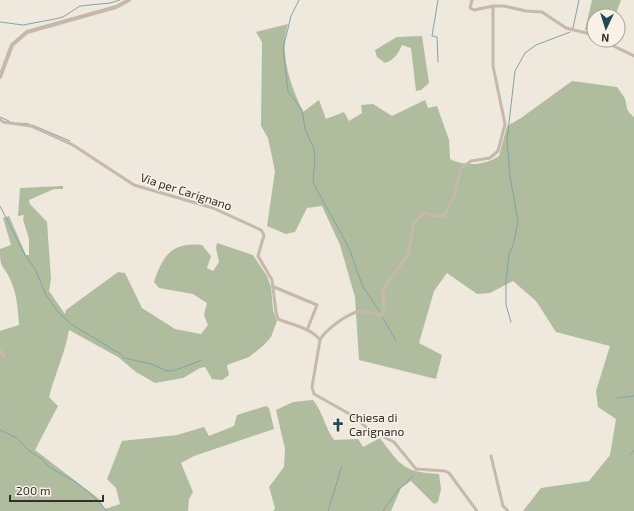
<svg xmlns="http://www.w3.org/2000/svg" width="634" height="511" font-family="'Exo 2',sans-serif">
<rect width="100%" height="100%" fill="#efe8dc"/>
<!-- green -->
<path fill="#b0bc9e" d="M 592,0 L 621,0 L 615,16 L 594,16 L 594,32 L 585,30 Z
M 288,24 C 279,54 290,84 303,112 L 319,100 L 326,119 L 344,112 L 349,121 L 362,113 L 361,105 L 373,104 L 392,116 L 425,100 L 428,108 L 437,106 L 449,140 L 450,159 C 465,167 486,165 499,156 L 507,126 L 521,118 L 572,81 L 617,87 C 619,90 623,95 625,99 C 628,108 625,110 634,117 L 634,511 L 523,511 L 541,488 L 589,481 L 610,455 L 616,419 L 598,407 L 596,391 L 610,346 L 556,332 L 536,301 L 513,281 L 490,293 L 477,294 L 447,273 L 434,291 L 419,343 L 442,355 L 436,379 L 359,360 L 355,297 L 340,245 L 322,206 L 307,208 L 295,232 L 286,234 L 267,226 L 275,171 L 268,138 L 261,126 L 262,42 L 256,32 Z
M 422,36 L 429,83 L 421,90 L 416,91 L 411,48 L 402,45 C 398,54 394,60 385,63 L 377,57 L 375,50 L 397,37 Z
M 63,186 L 63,189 L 54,189 L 29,200 L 30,204 L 47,222 L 51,279 L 49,291 L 65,314 L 66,310 L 118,272 L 125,273 L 142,308 L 175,329 L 201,334 L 208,325 L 204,315 L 207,303 L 193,294 L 159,288 L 154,282 C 163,255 172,242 202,245 L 211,256 L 207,268 L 213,271 L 219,262 L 216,248 L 217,243 L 253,255 L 267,276 L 271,287 L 273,310 L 277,321 L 271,337 L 264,345 L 249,357 L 227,365 L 229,375 L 222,380 L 212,379 L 205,367 L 200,368 L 183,378 L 155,383 L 136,372 L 118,357 L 69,330 C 65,353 55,374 49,397 L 58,406 L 35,450 L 99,499 L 105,509 L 120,504 L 116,488 L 107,479 L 122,441 L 177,435 L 204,427 L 209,436 L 234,426 L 237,415 L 266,406 L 269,408 L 274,429 L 194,456 L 181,463 L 193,492 L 189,499 L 188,511 L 0,511 L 0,331 L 19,325 C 18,310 17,293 10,279 C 2,262 0,270 0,249 L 11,245 L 3,218 L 9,216 L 26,255 L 29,255 L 29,239 L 23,219 L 24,215 L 18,216 L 20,188 Z
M 313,400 C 323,412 325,428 334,440 L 358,439 L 363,447 L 380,438 C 401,466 403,472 439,474 L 441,489 L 438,502 L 434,504 L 411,481 L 401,488 L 391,511 L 273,511 L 275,508 L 269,487 L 284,467 L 285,449 L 276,410 L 293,402 Z"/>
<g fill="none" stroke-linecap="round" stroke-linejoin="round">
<!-- stream -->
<path stroke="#7fa4a9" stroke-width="1" d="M 299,0 L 291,16 L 283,49 L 288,91 L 302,110 L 305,129 L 314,149 L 315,158 L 313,181 L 316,188 L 349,248 L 363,287 L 380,312
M 438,0 L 432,36 L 437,37 L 438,62
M 0,22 L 23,25 L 55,19 L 63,17 L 80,6 L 110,3 L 120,0
M 573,28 L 579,0
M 0,117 L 9,121
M 18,123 L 29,124
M 32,125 L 70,141
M 0,206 L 25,255 L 36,271 L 46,295 L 58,312 L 71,324 L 122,355 L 124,358 L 151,364 L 167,371 L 173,371 L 202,360
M 382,316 L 396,341
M 511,322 L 506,305 L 506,280 L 509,255 L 514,242 L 518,221 L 510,176 L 507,140 L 515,71 L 525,53 L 536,45 L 570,32
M 617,398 L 634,396
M 0,430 L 17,438 L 28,450 L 42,459 L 49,467 L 74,481 L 91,494 L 107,511
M 630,455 L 634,450
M 328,511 L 342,466
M 383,511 L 397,491 L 414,475"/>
<!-- minor -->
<path stroke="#c5b9aa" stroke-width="3" d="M 493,6 L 504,6 L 526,11 L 542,12 L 566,28 L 594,35
M 601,40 L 634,56
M 0,119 L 3,122 L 31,126 L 73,145 L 134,185 L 213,208 L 261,230 L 264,235 L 258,256 L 272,280 L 276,312 L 278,319 C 292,325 311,328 320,340 L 312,387 L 314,394 L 355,417 L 368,429 L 394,442 L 416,469 L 445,471 L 449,473 L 477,511
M 274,287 L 317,305 L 307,330
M 320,340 C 326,329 347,314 360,311 C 366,310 375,315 382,315 L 384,309 L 383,289 L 408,255 L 414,222 L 424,213 L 436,216 L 444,216 L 454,196 L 461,168 L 471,161 L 490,158 L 498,151 L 505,124 L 493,66 L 493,6 L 474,10 L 470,8 L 472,0
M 0,350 L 4,356
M 491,456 L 503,506 L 508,511"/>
<!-- tertiary -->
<path stroke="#c5b9aa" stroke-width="4" d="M 0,77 L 12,45 L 27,32 L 116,7 L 129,0"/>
</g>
<!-- icons -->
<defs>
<g id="church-bare" transform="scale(1.08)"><path d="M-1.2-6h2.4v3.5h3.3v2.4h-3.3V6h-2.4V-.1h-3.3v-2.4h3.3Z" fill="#234a50" stroke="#f7f1e8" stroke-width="2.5" paint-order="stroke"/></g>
</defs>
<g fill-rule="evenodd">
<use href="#church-bare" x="338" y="425"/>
</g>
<g text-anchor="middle" stroke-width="3" stroke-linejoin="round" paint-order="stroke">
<!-- street labels -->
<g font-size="12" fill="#342d28" stroke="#f7f1e8">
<text transform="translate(186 192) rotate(18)" y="4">Via per Carignano</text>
</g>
<!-- poi labels -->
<g font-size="12" fill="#342d28" stroke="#f7f1e8" text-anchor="start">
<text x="349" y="422">Chiesa di<tspan x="349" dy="14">Carignano</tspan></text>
</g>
</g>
<!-- north arrow -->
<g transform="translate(606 28) rotate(184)"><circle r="19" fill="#f7f1e8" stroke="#a9a39b"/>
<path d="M0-3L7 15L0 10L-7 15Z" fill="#234a50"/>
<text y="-6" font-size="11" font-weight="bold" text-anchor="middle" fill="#342d28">N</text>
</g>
<!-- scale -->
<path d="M10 495v6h93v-6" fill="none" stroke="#342d28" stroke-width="2"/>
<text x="16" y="495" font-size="12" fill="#342d28" stroke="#f7f1e8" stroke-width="3" paint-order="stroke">200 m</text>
</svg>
